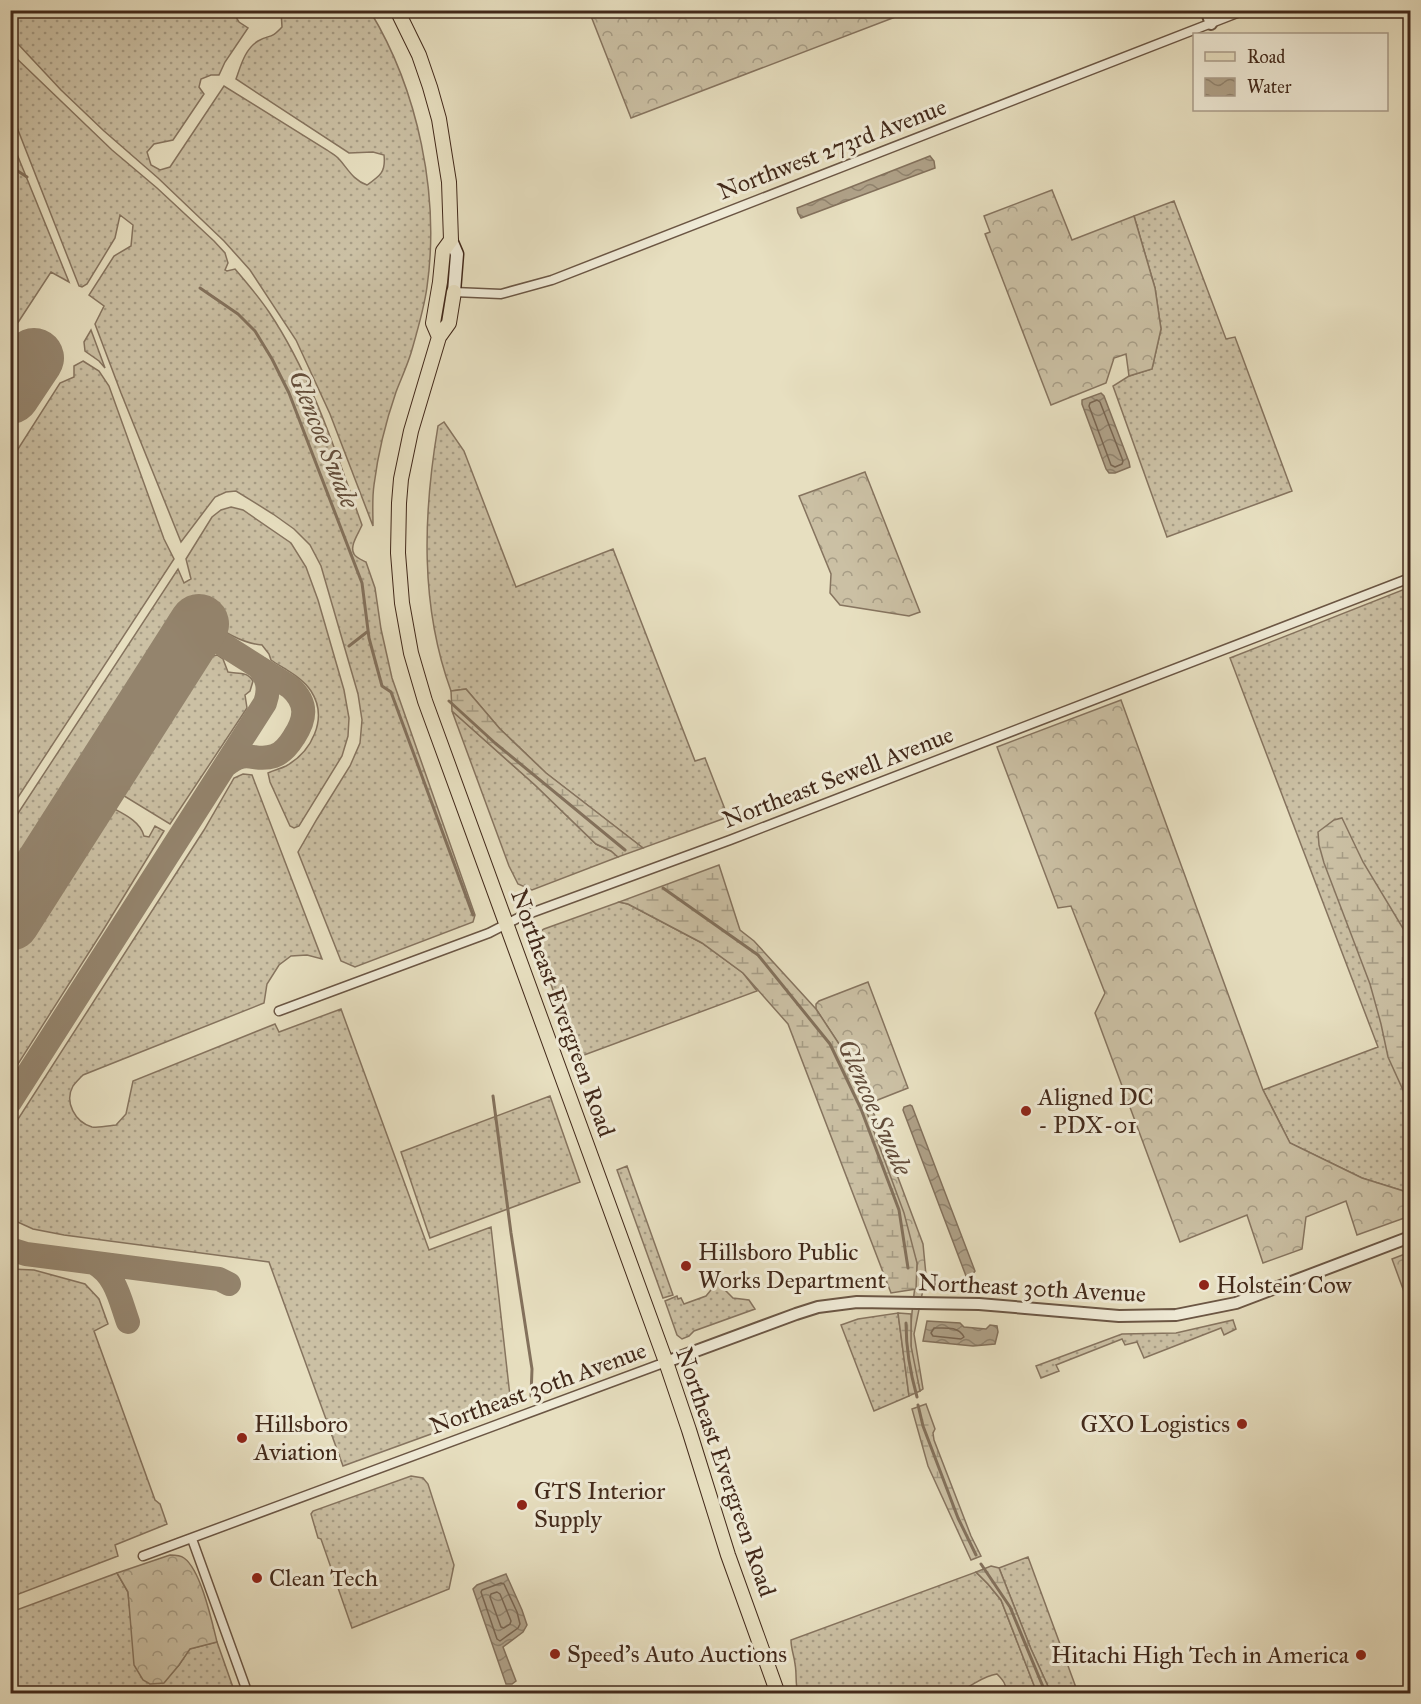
<svg xmlns="http://www.w3.org/2000/svg" width="1421" height="1704" font-family="'IM FELL Great Primer',serif">
<defs>
<pattern id="grass-dots" width="8" height="8" patternUnits="userSpaceOnUse" patternTransform="scale(1.5)"><rect width="8" height="8" fill="#cbc0a4"/><path d="M2 2h.1M6 6h.1" fill="none" stroke="#a69c85" stroke-width="1.8" stroke-linecap="round"/></pattern>
<pattern id="forest-crowns" width="20" height="18" patternUnits="userSpaceOnUse" patternTransform="scale(1.5)"><rect width="20" height="18" fill="#cbc0a4"/><path d="M2 6a3 3 0 1 1 6 0M12 15a3 3 0 1 1 6 0" fill="none" stroke="#a69c85"/></pattern>
<pattern id="wetland-marsh" width="20" height="14" patternUnits="userSpaceOnUse" patternTransform="scale(1.5)"><rect width="20" height="14" fill="#cbc0a4"/><path d="M1 5h8M5 5V1M11 12h8M15 12V8" fill="none" stroke="#a69c85"/></pattern>
<pattern id="water-waves" width="16" height="10" patternUnits="userSpaceOnUse" patternTransform="scale(1.5)"><rect width="16" height="10" fill="#afa188"/><path d="M0 5q4-4 8 0t8 0" fill="none" stroke="#90836e"/></pattern>
</defs>
<rect width="100%" height="100%" fill="#e7dfc0"/>
<filter id="stains"><feTurbulence type="fractalNoise" baseFrequency=".00333" numOctaves="4"/><feColorMatrix values="0 0 0 0 .2 0 0 0 0 .09 0 0 0 0 .02 0 0 0 .5 -.17"/></filter>
<radialGradient id="worn" r=".72"><stop offset=".6" stop-color="#630" stop-opacity="0"/><stop offset="1" stop-color="#630" stop-opacity=".3"/></radialGradient>
<!-- grass -->
<path fill="url(#grass-dots)" stroke="#86745f" stroke-width="1.5" d="M 15,11 L 232,11 L 239,22 L 248,28 L 225,62 L 219,75 L 211,75 L 201,79 L 199,87 L 204,94 L 173,140 L 154,144 L 147,152 L 151,165 L 160,170 L 170,167 L 224,86 L 327,150 C 331,153 336,155 339,159 C 348,169 353,180 367,185 C 380,176 386,172 384,155 L 373,152 L 349,153 L 236,79 C 241,65 245,49 258,41 C 270,34 270,40 282,27 L 281,11 L 370,11 C 418,90 440,195 427,287 C 424,309 417,332 411,353 C 407,366 401,379 396,392 C 386,421 378,453 374,485 C 372,498 373,512 373,526 L 330,414 L 296,340 L 250,270 L 224,241 L 158,178 L 104,131 L 61,90 L 18,44 L 11,35 L 11,13 Z
M 10,54 L 12,54 L 112,150 L 157,188 L 214,241 L 225,253 L 228,263 L 225,270 L 227,271 L 235,269 C 247,283 259,297 269,312 C 312,376 336,453 362,525 C 359,533 349,546 354,554 C 356,558 362,560 366,562 L 375,588 L 381,629 L 392,678 L 475,915 L 473,922 L 355,967 L 341,961 L 298,852 L 317,819 L 350,766 L 360,743 L 362,720 L 358,694 L 321,566 L 310,545 L 294,529 L 273,514 L 236,491 L 226,492 L 215,497 L 181,542 L 121,393 L 95,324 L 104,306 L 89,295 L 114,256 L 131,246 L 133,225 L 120,215 L 115,238 L 87,284 L 82,287 L 79,286 L 11,112 Z
M 10,137 L 69,282 L 51,272 L 19,321 L 16,325 L 11,327 Z
M 1174,201 L 1226,339 L 1235,337 L 1292,491 L 1167,537 L 1113,386 L 1129,376 L 1152,369 L 1161,329 L 1155,288 L 1134,216 Z
M 91,330 L 105,368 L 99,361 L 85,351 L 84,342 Z
M 83,361 L 99,371 L 109,386 L 164,539 L 174,559 L 11,808 L 11,460 L 60,383 L 74,377 L 74,366 Z
M 444,422 L 464,451 L 516,587 L 613,549 L 695,761 L 705,758 L 728,817 L 643,848 L 546,773 L 500,729 L 466,689 L 451,691 C 420,606 423,515 438,426 Z
M 231,507 L 243,510 L 291,543 L 306,567 L 318,600 L 344,690 L 349,718 L 348,736 L 342,756 L 299,826 L 294,828 L 290,826 L 270,782 L 268,773 C 274,770 280,769 286,766 C 311,752 329,719 311,691 C 302,677 284,669 271,660 L 269,654 L 262,645 C 232,642 213,622 188,607 L 179,618 L 11,884 L 11,824 L 178,569 L 184,583 L 191,579 L 186,559 L 212,517 L 221,510 Z
M 1410,587 L 1410,1193 L 1362,1178 L 1290,1143 L 1263,1090 L 1378,1047 L 1230,658 Z
M 217,655 L 223,659 L 228,672 C 238,674 247,671 253,681 L 250,691 L 245,695 L 247,708 L 170,824 L 116,791 L 189,674 L 204,668 L 209,657 Z
M 452,711 L 535,785 L 596,844 L 611,851 L 618,857 L 532,890 L 518,884 L 509,866 Z
M 243,774 L 252,775 L 322,959 L 307,955 L 291,956 L 279,965 L 267,984 L 264,1003 L 83,1075 C 80,1078 76,1082 73,1086 C 64,1102 75,1122 92,1127 C 99,1128 108,1126 116,1125 L 126,1114 L 133,1081 L 275,1024 L 279,1032 L 341,1009 L 429,1250 L 491,1227 L 511,1405 L 343,1466 L 269,1262 L 64,1235 L 33,1229 L 11,1219 L 10,1144 L 14,1135 L 11,1130 L 204,830 L 234,778 Z
M 107,805 C 121,813 140,820 144,836 L 149,837 L 155,826 L 164,831 L 102,932 L 11,1075 L 11,955 Z
M 619,902 L 628,904 L 702,943 L 743,973 L 757,991 L 576,1058 L 535,937 L 539,932 L 544,929 Z
M 550,1096 L 580,1182 L 430,1238 L 401,1152 Z
M 627,1166 L 673,1295 L 663,1298 L 617,1170 Z
M 11,1269 L 34,1270 L 85,1284 L 99,1299 L 108,1324 L 94,1331 L 155,1500 L 160,1504 L 167,1524 L 115,1545 L 118,1556 L 11,1597 Z
M 715,1285 L 720,1285 L 733,1298 L 749,1300 L 755,1309 L 694,1331 L 689,1336 L 682,1339 L 677,1335 L 665,1301 L 677,1296 L 678,1299 L 681,1298 L 684,1304 L 706,1296 Z
M 898,1313 L 909,1396 L 874,1411 L 841,1325 L 858,1319 Z
M 1233,1320 L 1236,1329 L 1224,1335 L 1221,1328 L 1144,1358 L 1137,1342 L 1125,1345 L 1122,1339 L 1056,1365 L 1059,1371 L 1041,1378 L 1036,1366 L 1122,1334 L 1176,1333 Z
M 411,1476 L 423,1478 L 428,1484 L 454,1565 L 449,1589 L 352,1628 L 321,1539 L 318,1538 L 311,1514 L 313,1511 Z
M 1028,1557 L 1078,1693 L 1051,1693 L 1031,1649 L 999,1568 Z
M 976,1572 L 988,1584 L 1001,1600 L 1037,1693 L 1006,1693 C 1007,1685 1003,1680 997,1674 C 979,1676 969,1692 948,1693 C 932,1694 911,1684 896,1694 L 798,1693 C 795,1684 797,1674 795,1664 C 794,1655 791,1649 791,1640 Z
M 117,1573 L 128,1592 L 131,1622 L 163,1683 L 179,1665 L 189,1649 L 217,1642 L 235,1693 L 11,1694 L 11,1612 Z"/>
<!-- forest -->
<path fill="url(#forest-crowns)" stroke="#86745f" stroke-width="1.5" d="M 589,11 L 911,11 L 631,118 Z
M 1052,190 L 1072,240 L 1134,216 L 1155,288 L 1161,329 L 1152,369 L 1129,376 L 1126,354 L 1114,358 L 1106,383 L 1051,405 L 985,234 L 990,232 L 984,216 Z
M 865,472 L 920,612 L 909,616 L 840,605 L 830,593 L 831,574 L 799,496 Z
M 1121,700 L 1263,1090 L 1290,1143 L 1362,1178 L 1410,1193 L 1410,1216 L 1357,1235 L 1346,1201 L 1306,1217 L 1302,1249 L 1263,1263 L 1247,1215 L 1180,1242 L 1095,1013 L 1105,993 L 1071,906 L 1058,908 L 997,747 Z
M 868,982 L 908,1088 L 870,1103 L 923,1244 L 926,1275 L 914,1334 L 923,1389 L 920,1391 C 917,1376 911,1359 911,1344 C 909,1317 916,1290 917,1263 L 845,1053 L 816,1009 L 816,1004 L 819,1001 Z
M 1410,1252 L 1410,1308 L 1392,1259 Z
M 170,1555 C 175,1555 180,1555 184,1558 C 201,1570 212,1622 217,1642 L 190,1649 L 179,1665 L 164,1683 L 150,1684 L 143,1680 L 134,1665 L 128,1592 L 117,1573 Z"/>
<!-- wetland -->
<path fill="url(#wetland-marsh)" stroke="#86745f" stroke-width="1.5" d="M 466,689 L 500,729 L 546,773 L 643,848 L 618,857 L 611,851 L 596,844 L 535,785 L 452,711 L 451,691 Z
M 1342,818 L 1363,862 L 1410,940 L 1410,1103 L 1408,1101 L 1388,1057 L 1381,1024 L 1370,984 L 1324,863 L 1319,845 L 1318,832 L 1334,820 Z
M 719,865 L 740,930 L 754,941 L 816,1009 L 845,1053 L 904,1213 L 917,1263 L 916,1289 L 891,1293 L 788,1024 L 743,973 L 702,943 L 628,904 L 619,902 Z
M 898,1313 L 911,1314 L 911,1346 L 920,1391 L 909,1396 Z
M 926,1404 L 935,1429 L 933,1433 L 934,1440 L 971,1536 L 981,1556 L 971,1560 L 928,1466 L 912,1409 Z
M 991,1566 L 999,1568 L 1031,1649 L 1051,1693 L 1037,1693 L 1001,1600 L 988,1584 L 976,1572 Z"/>
<!-- water -->
<path fill="url(#water-waves)" stroke="#83715c" stroke-width="1.5" d="M 930,156 L 934,161 L 935,168 L 801,218 L 798,213 L 797,208 Z
M 1101,393 L 1104,396 L 1129,462 L 1130,467 L 1115,473 L 1109,473 L 1106,469 L 1082,404 L 1082,400 Z
M 910,1105 L 912,1106 L 975,1271 L 971,1276 L 966,1276 L 903,1110 L 904,1107 Z
M 927,1321 L 960,1323 L 964,1327 L 986,1329 L 990,1325 L 997,1326 L 998,1332 L 995,1344 L 973,1346 L 923,1341 Z
M 506,1574 L 522,1610 L 527,1625 L 523,1632 L 503,1647 L 516,1681 L 512,1684 L 506,1684 L 473,1589 L 477,1585 Z"/>
<g fill="none" stroke-linecap="round" stroke-linejoin="round">
<!-- shore -->
<path stroke="#786551" stroke-width="1.5" d="M 1097,400 L 1100,402 L 1123,461 L 1122,464 L 1115,467 L 1111,465 L 1089,406 L 1090,403 Z
M 934,1328 C 946,1328 958,1326 964,1337 L 961,1339 L 933,1336 L 931,1333 Z
M 501,1583 L 504,1584 L 517,1612 L 520,1624 L 518,1628 L 500,1641 L 497,1639 L 481,1592 L 482,1590 Z
M 497,1592 L 500,1594 L 511,1621 L 510,1624 L 504,1628 L 501,1627 L 490,1597 L 491,1594 Z"/>
<!-- stream -->
<path stroke="#83715c" stroke-width="3" d="M 10,166 L 27,177
M 200,288 L 238,314 L 255,331 L 272,359 L 289,393 L 362,583 L 369,638 L 382,686 L 391,692 L 473,915
M 349,646 L 367,632
M 449,701 L 495,743 L 625,850
M 663,888 L 758,955 L 830,1044 L 861,1109 L 899,1210 L 908,1268
M 493,1096 L 511,1233 L 532,1369 L 531,1396
M 906,1323 C 906,1348 910,1372 917,1397
M 918,1405 L 923,1426 L 958,1518 L 976,1555
M 981,1564 L 1010,1607 L 1046,1694"/>
<!-- taxiway -->
<path stroke="#94846d" stroke-width="24" d="M 10,356 L 27,367
M 197,628 L 290,687 C 308,703 306,719 294,737 C 289,745 283,753 274,756 C 253,763 248,747 225,766
M 10,1102 L 265,703 C 270,689 268,677 257,666
M 10,1249 L 26,1254 L 219,1279 L 229,1284
M 94,1263 C 116,1275 120,1300 128,1322"/>
<!-- runway -->
<path stroke="#94846d" stroke-width="60" d="M 10,394 L 34,358
M 10,921 L 199,624"/>
<!-- minor casing -->
<g stroke="#6b5644" stroke-width="11">
<path id="minor" d="M 454,292 L 501,294 L 552,280 L 1245,10
M 279,1011 L 489,933 L 520,917 L 730,840 L 1410,578
M 192,1539 L 248,1694
M 143,1556 L 666,1362"/>
</g>
<!-- tertiary casing -->
<g stroke="#6b5644" stroke-width="14">
<path id="tertiary" d="M 1206,10 L 1211,24
M 666,1362 L 796,1314 L 818,1307 L 857,1302 L 979,1304 L 1119,1316 L 1176,1315 L 1236,1303 L 1410,1237"/>
</g>
<!-- secondary casing -->
<g stroke="#42291a" stroke-width="15">
<path id="secondary" d="M 451,240 L 457,254 L 454,292"/>
</g>
<!-- primary casing -->
<g stroke="#42291a" stroke-width="16">
<path id="primary" d="M 397,10 L 419,55 L 430,87 L 439,119 L 449,182 L 451,240 L 443,251 L 440,282 L 433,323 L 439,337
M 454,292 L 449,323 L 439,337 L 411,431 L 401,479 L 399,503 L 398,553 L 402,603 L 411,653 L 425,701 L 666,1362 L 689,1430 L 728,1555 L 778,1694"/>
</g>
<!-- minor -->
<use href="#minor" stroke="#efead6" stroke-width="8"/>
<!-- tertiary -->
<use href="#tertiary" stroke="#efead6" stroke-width="10"/>
<!-- secondary -->
<use href="#secondary" stroke="#efead6" stroke-width="12"/>
<!-- primary -->
<use href="#primary" stroke="#e7dfc0" stroke-width="14"/>
</g>
<!-- markers -->
<g fill="#8f2418" stroke="#efead6" stroke-width="2">
<circle cx="1026" cy="1111" r="6"/>
<circle cx="686" cy="1266" r="6"/>
<circle cx="1204" cy="1285" r="6"/>
<circle cx="1242" cy="1424" r="6"/>
<circle cx="242" cy="1438" r="6"/>
<circle cx="522" cy="1505" r="6"/>
<circle cx="257" cy="1578" r="6"/>
<circle cx="555" cy="1654" r="6"/>
<circle cx="1361" cy="1655" r="6"/>
</g>
<g text-anchor="middle" stroke-width="6" stroke-linejoin="round" paint-order="stroke">
<!-- street labels -->
<g font-size="24" fill="#42291a" stroke="#efead6">
<text transform="translate(832 149) rotate(-21)" y="8">Northwest 273rd Avenue</text>
<text transform="translate(838 777) rotate(-21)" y="8">Northeast Sewell Avenue</text>
<text transform="translate(563 1013) rotate(70)" y="8">Northeast Evergreen Road</text>
<text transform="translate(1032 1288) rotate(3)" y="8">Northeast 30th Avenue</text>
<text transform="translate(538 1388) rotate(-20)" y="8">Northeast 30th Avenue</text>
<text transform="translate(726 1472) rotate(71)" y="8">Northeast Evergreen Road</text>
</g>
<!-- poi labels -->
<g font-size="24" fill="#42291a" stroke="#efead6" text-anchor="start">
<text x="1038" y="1105">Aligned DC<tspan x="1038" dy="28">- PDX-01</tspan></text>
<text x="698" y="1260">Hillsboro Public<tspan x="698" dy="28">Works Department</tspan></text>
<text x="1216" y="1293">Holstein Cow</text>
<text x="254" y="1432">Hillsboro<tspan x="254" dy="28">Aviation</tspan></text>
<text x="1230" y="1432" text-anchor="end">GXO Logistics</text>
<text x="534" y="1499">GTS Interior<tspan x="534" dy="28">Supply</tspan></text>
<text x="269" y="1586">Clean Tech</text>
<text x="567" y="1662">Speed's Auto Auctions</text>
<text x="1349" y="1663" text-anchor="end">Hitachi High Tech in America</text>
</g>
<!-- water labels -->
<g font-size="26" font-style="italic" fill="#634d3b" stroke="#efead6">
<text transform="translate(324 439) rotate(68)" y="9">Glencoe Swale</text>
<text transform="translate(875 1107) rotate(66)" y="9">Glencoe Swale</text>
</g>
</g>
<!-- margin -->
<rect width="1421" height="1704" fill="none" stroke="#e7dfc0" stroke-width="36"/>
<rect x="12" y="12" width="1397" height="1680" fill="none" stroke="#42291a" stroke-width="3"/>
<rect x="18" y="18" width="1385" height="1668" fill="none" stroke="#42291a" stroke-width="1.5"/>
<!-- legend -->
<rect x="1193" y="33" width="195" height="78" fill="#efead6" stroke="#aa9d8b" stroke-width="1.5"/>
<rect x="1205" y="52" width="30" height="9" fill="#e7dfc0" stroke="#aa9d8b" stroke-width="1.5"/>
<text x="1247" y="63" font-size="18" fill="#42291a">Road</text>
<rect x="1205" y="78" width="30" height="18" fill="url(#water-waves)" stroke="#aa9d8b" stroke-width="1.5"/>
<text x="1247" y="93" font-size="18" fill="#42291a">Water</text>
<rect width="100%" height="100%" filter="url(#stains)"/>
<rect width="100%" height="100%" fill="url(#worn)"/>
</svg>
